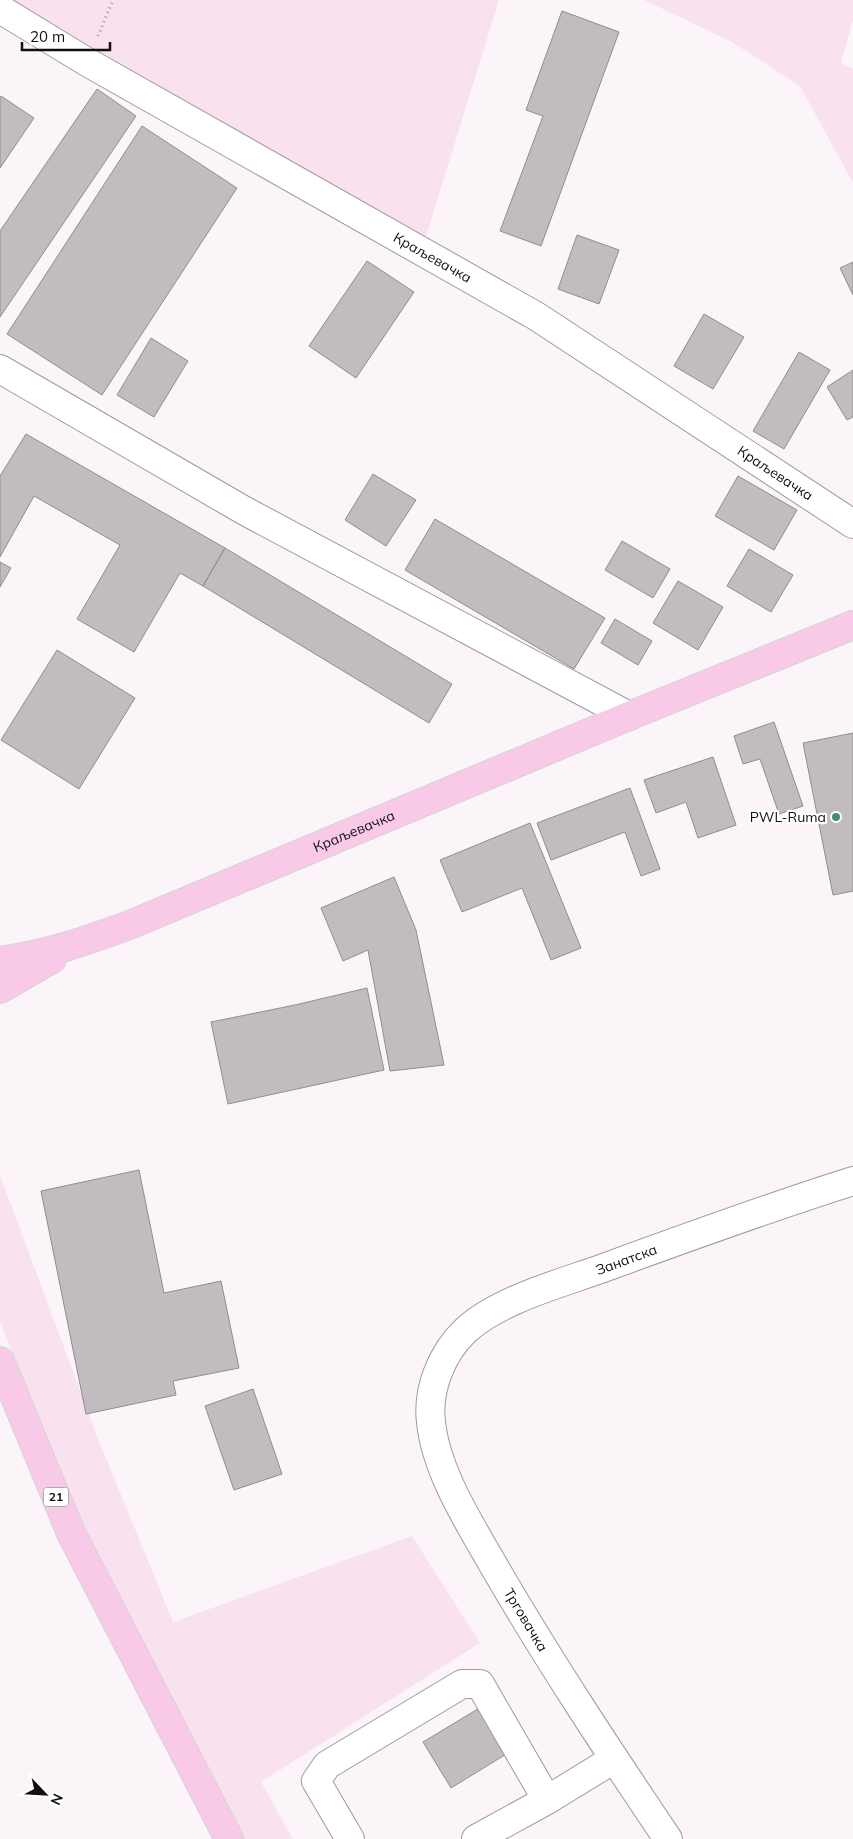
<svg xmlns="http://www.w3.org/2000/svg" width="853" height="1839" font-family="Mulish,sans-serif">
<rect width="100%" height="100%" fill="#fbf5f9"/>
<!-- green -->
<path fill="#fae1ef" d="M 12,0 L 499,0 L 424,243 Z
M 644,0 L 853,0 L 853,20 L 841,63 L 853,69 L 853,183 L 800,86 L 730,41 Z
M 0,1175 L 97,1436 L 173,1622 L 412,1536 L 480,1643 L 261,1782 L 293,1839 L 240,1839 L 64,1489 L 0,1321 Z"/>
<!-- building -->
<path fill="#c2bcc0" stroke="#928c90" d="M 562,11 L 619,32 L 541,246 L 500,231 L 543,116 L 526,110 Z
M 97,89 L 136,116 L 0,317 L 0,231 Z
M 1,96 L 34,118 L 0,168 L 0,98 Z
M 142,126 L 237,188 L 102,395 L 7,334 Z
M 577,235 L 619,250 L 599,304 L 558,289 Z
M 367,261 L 414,292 L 356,378 L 309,346 Z
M 853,262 L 853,295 L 840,268 Z
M 704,314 L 744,337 L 713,389 L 674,366 Z
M 151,338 L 188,361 L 154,417 L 117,395 Z
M 799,352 L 830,370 L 784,449 L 753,431 Z
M 853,370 L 853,417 L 847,420 L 827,387 Z
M 26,434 L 225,548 L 203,586 L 180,573 L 134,652 L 77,619 L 120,545 L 34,496 L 0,557 L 0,476 Z
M 373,474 L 416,500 L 386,546 L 345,520 Z
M 738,476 L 797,510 L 774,550 L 715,516 Z
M 435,519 L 605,618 L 574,669 L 405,570 Z
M 622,541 L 670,569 L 653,598 L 605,570 Z
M 225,548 L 452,684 L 429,723 L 203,586 Z
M 749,549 L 793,575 L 771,612 L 727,586 Z
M 0,562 L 11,568 L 0,587 Z
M 678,581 L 723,607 L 698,650 L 653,623 Z
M 615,619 L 652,641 L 638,665 L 601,643 Z
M 57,650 L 135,698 L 79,789 L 1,740 Z
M 774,722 L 803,806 L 779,814 L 760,759 L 743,764 L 734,736 Z
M 853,733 L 853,891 L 833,895 L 803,743 Z
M 713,757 L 736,825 L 698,838 L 686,802 L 656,813 L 644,780 Z
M 630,788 L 660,869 L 641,876 L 625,832 L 551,860 L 537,823 Z
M 530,823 L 581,948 L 551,960 L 522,888 L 462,912 L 440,860 Z
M 394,877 L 416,930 L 444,1065 L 390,1071 L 368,950 L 343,961 L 321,908 Z
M 367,988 L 384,1070 L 228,1104 L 211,1022 L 295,1005 Z
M 139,1170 L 164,1293 L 221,1281 L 239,1368 L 173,1381 L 176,1395 L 86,1414 L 41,1191 Z
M 253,1389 L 282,1474 L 234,1490 L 205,1406 Z
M 481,1707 L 508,1753 L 451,1788 L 423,1742 Z"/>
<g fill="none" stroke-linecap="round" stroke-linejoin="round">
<!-- minor casing -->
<g stroke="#9f999d" stroke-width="30">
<g id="minor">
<path id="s1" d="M 0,9 L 87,62 L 536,316 L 853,524"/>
<path d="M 0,369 L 245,511 L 629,716"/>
<path d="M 350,1839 L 316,1781 L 327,1765 L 462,1684 L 480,1684 L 547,1800"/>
<path d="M 476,1839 L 547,1800 L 614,1759"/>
<path id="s2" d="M 668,1839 C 608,1750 549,1661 495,1568 C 470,1524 436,1472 431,1422 C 427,1389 442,1353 465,1331 C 499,1299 563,1283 606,1267 C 688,1237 770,1207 853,1181"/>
</g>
</g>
<!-- major casing -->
<g stroke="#d4d4d4" stroke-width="30">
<g id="major">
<path id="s3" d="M 0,961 C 49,954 86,941 132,924 L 629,716 L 853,625"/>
<path d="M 0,989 L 52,959"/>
<path d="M 0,1361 L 71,1533 L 229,1839"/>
</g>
</g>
<!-- path -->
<path stroke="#999598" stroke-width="3" stroke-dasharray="1 4" stroke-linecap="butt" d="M 98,36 L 113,0"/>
<!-- minor -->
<use href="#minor" stroke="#fff" stroke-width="28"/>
<!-- major -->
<use href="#major" stroke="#f8cae7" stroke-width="28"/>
</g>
<!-- markers -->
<circle fill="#36936b" stroke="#fff" stroke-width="2" cx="836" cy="817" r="5"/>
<g text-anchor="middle" stroke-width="4.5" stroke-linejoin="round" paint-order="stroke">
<!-- shield labels -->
<rect fill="#fff" stroke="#585657" stroke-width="1" x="43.5" y="1487.5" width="25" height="19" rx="4"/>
<g font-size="12" font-weight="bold" fill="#100e0f">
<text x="56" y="1501">21</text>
</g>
<!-- street labels -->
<g font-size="14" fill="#100e0f" stroke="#fff">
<text dy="5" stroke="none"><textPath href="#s1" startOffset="499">Краљевачка</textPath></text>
<text dy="5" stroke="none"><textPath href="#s1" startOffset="904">Краљевачка</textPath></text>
<text dy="5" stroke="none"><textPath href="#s3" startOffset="378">Краљевачка</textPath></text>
<text dy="5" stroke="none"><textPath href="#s2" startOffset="760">Занатска</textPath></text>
<text transform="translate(526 1620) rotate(59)" y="5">Трговачка</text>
</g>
<!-- poi labels -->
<g font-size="14" fill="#100e0f" stroke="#fff" text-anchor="end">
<text x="826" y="822">PWL-Ruma</text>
</g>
</g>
<!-- north arrow -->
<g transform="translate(45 1794) rotate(115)" stroke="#ffffff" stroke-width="4" paint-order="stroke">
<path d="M0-4L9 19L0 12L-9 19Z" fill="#100e0f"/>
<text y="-8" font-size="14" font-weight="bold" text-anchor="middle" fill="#100e0f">N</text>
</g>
<!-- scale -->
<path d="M22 42v8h88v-8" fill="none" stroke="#100e0f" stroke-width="2.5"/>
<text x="30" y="42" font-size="15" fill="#100e0f" stroke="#ffffff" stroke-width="4" paint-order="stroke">20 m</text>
</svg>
